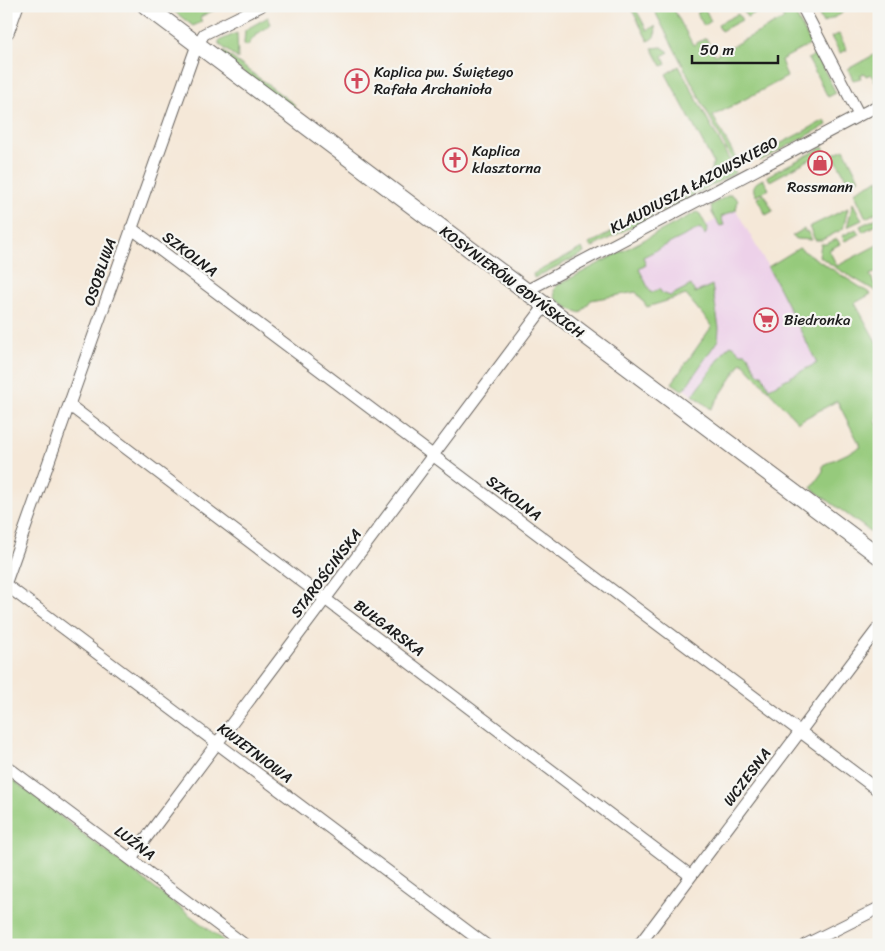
<svg xmlns="http://www.w3.org/2000/svg" width="885" height="951" font-family="Sriracha,sans-serif">
<rect width="100%" height="100%" fill="#f6f6f2"/>
<filter id="ink" filterUnits="userSpaceOnUse"><feTurbulence type="fractalNoise" baseFrequency=".02" numOctaves="2"/><feDisplacementMap in="SourceGraphic" scale="10" xChannelSelector="R" yChannelSelector="G"/><feConvolveMatrix kernelMatrix="1 2 1 2 8 2 1 2 1" color-interpolation-filters="sRGB"/></filter>
<filter id="wash" filterUnits="userSpaceOnUse"><feTurbulence type="fractalNoise" baseFrequency=".0096" numOctaves="4" result="noise"/><feDisplacementMap in="SourceGraphic" scale="20" xChannelSelector="R" yChannelSelector="G"/><feGaussianBlur stdDeviation="1.12" result="paint"/><feColorMatrix in="noise" values="0 0 0 0 0 0 0 0 0 0 0 0 0 0 0 0 0 1.4 0 .05"/><feComposite in="paint" operator="in"/></filter>
<g filter="url(#wash)">
<rect width="100%" height="100%" fill="#f5e8d8"/>
<!-- built -->
<path fill="#edd1e9" d="M 736,210 L 768,267 L 837,401 L 798,422 L 742,362 L 711,409 L 673,381 L 712,326 L 686,295 L 647,307 L 634,261 Z"/>
<!-- green -->
<path fill="#96ca7b" stroke="#59734c" d="M 167,6 L 222,6 L 200,17 L 202,22 L 193,26 Z
M 630,6 L 634,6 L 647,30 L 655,26 C 657,33 655,38 648,41 Z
M 652,6 L 672,6 L 693,45 L 706,38 L 715,55 L 784,19 L 777,6 L 791,6 L 811,44 L 781,60 L 787,77 L 713,116 L 738,162 L 734,164 Z
M 752,6 L 765,6 L 765,8 L 747,17 L 743,11 Z
M 815,6 L 848,6 L 841,14 L 823,23 Z
M 705,9 L 711,21 L 704,26 L 697,13 Z
M 738,14 L 742,20 L 721,31 L 718,24 Z
M 268,17 L 271,24 L 256,35 L 247,46 L 244,44 L 245,30 Z
M 237,33 L 238,59 L 219,44 L 219,41 Z
M 839,34 L 847,50 L 840,53 L 831,37 Z
M 662,47 L 669,52 L 662,56 L 666,64 L 662,66 L 652,48 Z
M 224,52 L 295,105 L 292,109 L 222,56 Z
M 879,52 L 879,87 L 871,74 L 866,76 L 864,73 L 860,75 L 861,78 L 853,80 L 848,69 Z
M 816,54 L 836,93 L 828,97 L 808,59 Z
M 679,66 L 732,165 L 709,177 L 713,162 L 666,74 Z
M 825,120 L 827,125 L 760,161 L 757,156 Z
M 823,147 L 825,151 L 770,181 L 767,176 Z
M 844,149 L 859,179 L 848,182 L 833,154 Z
M 733,169 L 735,173 L 663,211 L 659,209 L 658,208 Z
M 763,179 L 769,189 L 756,196 C 751,187 754,183 763,179 Z
M 879,179 L 879,211 L 866,218 L 854,192 Z
M 764,194 L 773,211 L 766,215 L 757,198 Z
M 729,195 L 732,195 L 738,200 L 736,210 L 721,217 L 724,225 L 720,226 L 712,213 L 711,205 Z
M 853,203 L 862,220 L 847,227 Z
M 848,208 L 843,229 L 822,240 L 815,240 L 809,227 Z
M 652,211 L 654,215 L 591,248 L 589,244 Z
M 697,212 L 700,214 L 708,229 L 705,235 L 700,228 L 643,257 L 646,265 L 639,269 L 651,293 L 659,289 L 662,293 L 670,296 L 691,285 L 695,293 L 712,285 L 719,328 L 718,340 L 685,388 L 682,390 L 672,383 L 712,326 L 686,295 L 647,307 L 636,292 L 591,300 L 581,313 L 570,309 L 555,298 L 554,290 L 556,286 Z
M 879,217 L 879,223 L 863,232 L 860,226 Z
M 804,229 L 805,232 L 807,231 L 812,240 L 796,239 L 792,236 Z
M 856,229 L 859,234 L 845,241 L 842,236 Z
M 837,239 L 840,244 L 829,250 L 837,266 L 879,244 L 879,271 L 870,275 L 879,293 L 836,268 L 819,256 L 821,244 L 826,244 Z
M 582,248 L 584,253 L 534,278 L 533,274 Z
M 799,248 L 871,294 L 855,303 L 879,347 L 879,416 L 876,421 L 879,427 L 879,538 L 811,488 L 823,471 L 823,465 L 861,447 L 837,401 L 798,422 L 742,362 L 711,409 L 693,395 L 727,348 L 731,345 L 735,347 L 741,353 L 746,353 L 748,355 L 758,374 L 762,374 L 769,388 L 817,363 L 768,267 Z
M 6,775 L 229,945 L 230,945 L 6,945 Z"/>
</g>
<g filter="url(#ink)">
<g fill="none" stroke-linecap="round" stroke-linejoin="round">
<!-- street casing -->
<g stroke="#68635e" stroke-width="13">
<path id="street" d="M 802,6 L 859,115
M 131,228 L 879,791
M 524,292 L 879,105
M 69,405 L 691,876
M 6,582 L 197,45 L 204,34 L 261,6
M 6,585 L 486,945
M 6,766 L 245,945
M 131,858 L 544,307
M 639,945 L 879,627
M 805,945 L 879,908"/>
</g>
<!-- secondary casing -->
<g stroke="#68635e" stroke-width="18">
<path id="secondary" d="M 146,6 L 879,556
M 6,31 L 15,6"/>
</g>
<!-- street -->
<use href="#street" stroke="#fff" stroke-width="11"/>
<!-- secondary -->
<use href="#secondary" stroke="#fff" stroke-width="16"/>
</g>
</g>
<!-- icons -->
<defs>
<g id="church-ring" transform="scale(1.25)"><circle r="9.5" fill="#f6f6f2" stroke="#d1495b" stroke-width="1.5"/><path d="M-1.2-6h2.4v3.5h3.3v2.4h-3.3V6h-2.4V-.1h-3.3v-2.4h3.3Z" fill="#d1495b"/></g>
<g id="shop-ring" transform="scale(1.25)"><circle r="9.5" fill="#f6f6f2" stroke="#d1495b" stroke-width="1.5"/><path d="M-5-2.5h2.3a2.7 3.5 0 0 1 5.4 0H5L5.5 6h-11ZM-1.5-2.5h3a1.5 2.3 0 0 0-3 0Z" fill="#d1495b"/></g>
<g id="supermarket-ring" transform="scale(1.25)"><circle r="9.5" fill="#f6f6f2" stroke="#d1495b" stroke-width="1.5"/><path d="M-6-5.5h2.5l.6 2H6L4.5 2H-2.5L-4.4-4H-6ZM-1.5 3.2a1.3 1.3 0 1 0 .1 0ZM3 3.2a1.3 1.3 0 1 0 .1 0Z" fill="#d1495b"/></g>
</defs>
<g fill-rule="evenodd">
<use href="#church-ring" x="357" y="81"/>
<use href="#church-ring" x="455" y="160"/>
<use href="#shop-ring" x="820" y="163"/>
<use href="#supermarket-ring" x="766" y="320"/>
</g>
<g text-anchor="middle" stroke-width="4.5" stroke-linejoin="round" paint-order="stroke">
<!-- poi labels -->
<g font-size="15" fill="#1c1c1c" stroke="#f6f6f2" text-anchor="start">
<text x="374" y="77">Kaplica pw. Świętego<tspan x="374" dy="17">Rafała Archanioła</tspan></text>
<text x="472" y="156">Kaplica<tspan x="472" dy="17">klasztorna</tspan></text>
<text x="820" y="192" text-anchor="middle">Rossmann</text>
<text x="784" y="325">Biedronka</text>
</g>
<!-- street labels -->
<g font-size="15" fill="#1c1c1c" stroke="#f6f6f2">
<text transform="translate(694 185) rotate(-28)" y="5">KLAUDIUSZA ŁAZOWSKIEGO</text>
<text transform="translate(190 254) rotate(37)" y="5">SZKOLNA</text>
<text transform="translate(100 272) rotate(-71)" y="5">OSOBLIWA</text>
<text transform="translate(512 282) rotate(37)" y="5">KOSYNIERÓW GDYŃSKICH</text>
<text transform="translate(514 498) rotate(37)" y="5">SZKOLNA</text>
<text transform="translate(326 573) rotate(-53)" y="5">STAROŚCIŃSKA</text>
<text transform="translate(389 628) rotate(37)" y="5">BUŁGARSKA</text>
<text transform="translate(255 753) rotate(37)" y="5">KWIETNIOWA</text>
<text transform="translate(747 777) rotate(-53)" y="5">WCZESNA</text>
<text transform="translate(135 843) rotate(37)" y="5">LUŹNA</text>
</g>
</g>
<!-- margin -->
<rect width="885" height="951" fill="none" stroke="#f6f6f2" stroke-width="25"/>
<!-- scale -->
<path d="M692 55v8h86v-8" fill="none" stroke="#1c1c1c" stroke-width="2.5"/>
<text x="700" y="55" font-size="15" fill="#1c1c1c" stroke="#f6f6f2" stroke-width="4" paint-order="stroke">50 m</text>
</svg>
